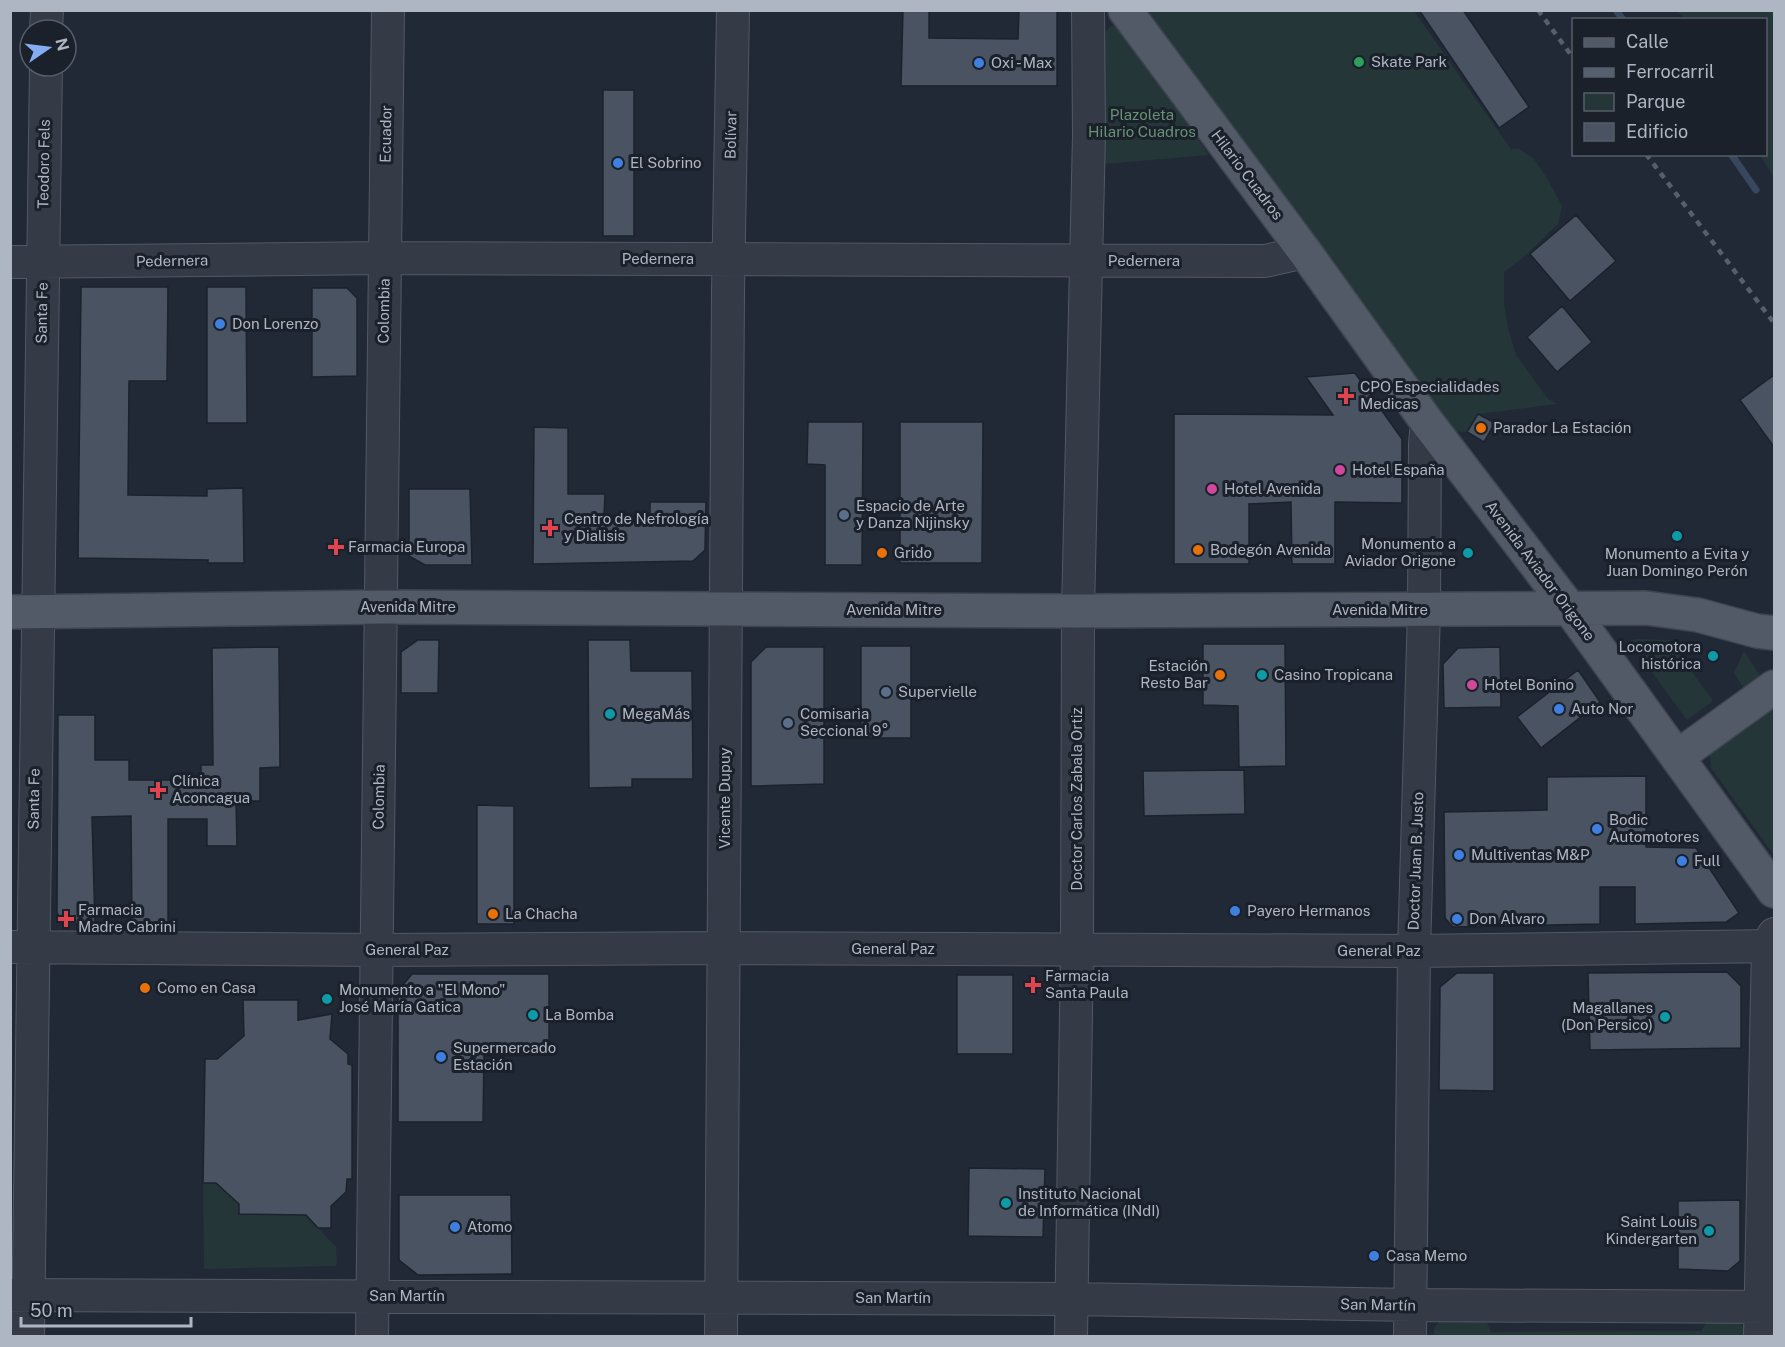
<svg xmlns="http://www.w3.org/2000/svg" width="1785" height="1347" font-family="'Public Sans',sans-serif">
<rect width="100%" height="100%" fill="#212936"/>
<!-- green -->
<path fill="#243638" d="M 1137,11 L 1414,11 L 1511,149 L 1519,149 L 1534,159 L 1547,178 L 1562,206 L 1558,224 L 1524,257 L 1504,272 L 1504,303 L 1508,328 L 1516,355 L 1548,399 L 1557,404 L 1478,414 L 1467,432 L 1447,431 Z
M 1677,11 L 1774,11 L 1774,177 L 1760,155 L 1766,154 L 1766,20 L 1685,19 Z
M 1111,26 L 1120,26 L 1209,155 L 1105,164 L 1105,32 Z
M 1636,639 L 1669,640 L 1713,701 L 1687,720 L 1629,641 Z
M 1744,651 L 1765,683 L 1749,696 L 1734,673 Z
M 1774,705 L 1774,855 L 1711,768 L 1710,755 L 1713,750 Z
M 203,1183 L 216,1183 L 239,1204 L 239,1214 L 306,1215 L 336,1247 L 337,1264 L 335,1266 L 204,1269 Z
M 1445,1315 L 1484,1315 L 1491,1332 L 1701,1331 L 1709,1319 L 1737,1319 L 1745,1330 L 1745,1336 L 1434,1336 L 1434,1328 Z"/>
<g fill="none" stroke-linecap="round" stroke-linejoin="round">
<!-- stream -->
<path stroke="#37475e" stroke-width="7" d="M 1616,10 L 1623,20
M 1731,154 L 1756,190"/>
</g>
<!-- building -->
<path fill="#495362" stroke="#1c222d" stroke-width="1.5" d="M 903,10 L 929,10 L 929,38 L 1018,39 L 1019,10 L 1057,10 L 1057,86 L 901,86 Z
M 1419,10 L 1463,10 L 1529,107 L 1499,128 Z
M 603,90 L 634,90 L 634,236 L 603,236 Z
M 1576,215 L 1616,261 L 1570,301 L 1530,254 Z
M 81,287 L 168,287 L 167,381 L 129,381 L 128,495 L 207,496 L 207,489 L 243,488 L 244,563 L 208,563 L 208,560 L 78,558 Z
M 207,287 L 246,287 L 247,423 L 207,423 Z
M 312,288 L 347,288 L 357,298 L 357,376 L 312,377 Z
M 1562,306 L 1592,342 L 1557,372 L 1527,337 Z
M 1355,373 L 1402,439 L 1402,503 L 1335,502 L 1335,564 L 1292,564 L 1291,502 L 1249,504 L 1249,564 L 1174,564 L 1174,414 L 1333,415 L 1306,377 Z
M 1774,375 L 1774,447 L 1740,400 Z
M 1478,414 L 1495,423 L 1484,442 L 1467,432 Z
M 808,422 L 863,422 L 862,565 L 825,565 L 825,465 L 807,464 Z
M 900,422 L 983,422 L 982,563 L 900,563 Z
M 534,427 L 568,428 L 568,494 L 605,494 L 604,517 L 650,516 L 650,502 L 706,502 L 705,550 L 693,561 L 533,564 Z
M 409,489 L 470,489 L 472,565 L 425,565 L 409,556 Z
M 418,640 L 439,640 L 438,693 L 401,693 L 401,652 Z
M 588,640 L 630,640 L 631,671 L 692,671 L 693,779 L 632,779 L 632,787 L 589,788 Z
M 1203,644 L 1285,644 L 1286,766 L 1239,767 L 1238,706 L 1203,705 Z
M 861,646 L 911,646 L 911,738 L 861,738 Z
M 279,647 L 280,767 L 260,768 L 260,801 L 236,801 L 237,846 L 207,846 L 207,819 L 168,819 L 168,924 L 132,924 L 131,816 L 92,817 L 95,924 L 64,924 L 57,913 L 58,715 L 95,715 L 95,760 L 129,760 L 129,780 L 201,780 L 201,765 L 213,765 L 212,648 Z
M 766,647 L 824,647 L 824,784 L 751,786 L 751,662 Z
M 1500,647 L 1501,707 L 1444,708 L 1443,664 L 1458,648 Z
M 1578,670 L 1600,702 L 1541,748 L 1517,717 Z
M 1244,770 L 1245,814 L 1144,816 L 1143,771 Z
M 1646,776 L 1646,847 L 1696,848 L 1739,913 L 1726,922 L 1635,924 L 1635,887 L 1600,887 L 1600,924 L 1453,927 L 1445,918 L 1444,812 L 1547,810 L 1547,777 Z
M 477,805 L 514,806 L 514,924 L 477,924 Z
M 1727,972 L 1741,986 L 1741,1048 L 1590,1050 L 1588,973 Z
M 1457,973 L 1494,973 L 1494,1091 L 1439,1090 L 1440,987 Z
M 412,974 L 549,974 L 549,1055 L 484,1056 L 483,1122 L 398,1122 L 398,991 Z
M 957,975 L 1013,975 L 1013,1054 L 957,1054 Z
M 243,1000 L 298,1000 L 298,1020 L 332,1014 L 330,1039 L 348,1054 L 348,1064 L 352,1065 L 352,1179 L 347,1179 L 346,1192 L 331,1206 L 331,1228 L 318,1228 L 306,1215 L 239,1214 L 239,1204 L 216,1183 L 203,1183 L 205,1059 L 217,1059 L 244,1036 Z
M 969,1168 L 1045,1169 L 1043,1237 L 968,1236 Z
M 399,1195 L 511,1195 L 512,1274 L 418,1275 L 399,1260 Z
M 1740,1200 L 1740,1261 L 1728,1271 L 1678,1269 L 1678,1201 Z"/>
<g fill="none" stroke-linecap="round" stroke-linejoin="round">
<!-- minor casing -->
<g stroke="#525964" stroke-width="34">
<path id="minor" d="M 46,30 L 47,10
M 10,262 L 385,258 L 1265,261 L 1305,252
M 10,947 L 377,950 L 724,948 L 1414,951 L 1774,946
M 10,1295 L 1072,1299 L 1411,1305 L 1774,1307
M 28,1336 L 46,66
M 372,1336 L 388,10
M 721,1336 L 728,292 L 733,10
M 1071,1336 L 1077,949 L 1078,611 L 1089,135 L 1088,10
M 1410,1336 L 1414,951 L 1424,610 L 1425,444 L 1427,422
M 1760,1336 L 1768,945 L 1774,934"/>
</g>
<!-- major casing -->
<g stroke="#3e4450" stroke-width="36">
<path id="major" d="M 1125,10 L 1305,252 L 1427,422 L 1570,609 L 1774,891
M 10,612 L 381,607 L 1078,611 L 1646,608 L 1698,615 L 1757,631 L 1774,633
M 1677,757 L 1774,687"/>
</g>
<!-- minor -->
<use href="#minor" stroke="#343b47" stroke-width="32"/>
<!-- major -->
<use href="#major" stroke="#525a67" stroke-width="33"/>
<!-- rail -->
<path stroke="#565f6d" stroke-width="4.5" stroke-dasharray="6 6" stroke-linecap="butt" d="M 1538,10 L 1574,59
M 1646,154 L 1774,323"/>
</g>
<!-- markers -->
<circle fill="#2e9e5b" stroke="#1a212b" stroke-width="2" cx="1359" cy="62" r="6"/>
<g fill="#3f7fe0" stroke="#1a212b" stroke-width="2">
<circle cx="979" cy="63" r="6"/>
<circle cx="618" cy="163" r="6"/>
<circle cx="220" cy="324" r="6"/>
<circle cx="1559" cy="709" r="6"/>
<circle cx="1597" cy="829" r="6"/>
<circle cx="1459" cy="855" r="6"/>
<circle cx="1682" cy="861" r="6"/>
<circle cx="1235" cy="911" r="6"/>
<circle cx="1457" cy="919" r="6"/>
<circle cx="441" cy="1057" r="6"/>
<circle cx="455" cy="1227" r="6"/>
<circle cx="1374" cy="1256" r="6"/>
</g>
<g fill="#e0444e" stroke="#1a212b" stroke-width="2">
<path d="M1343 387h6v6h6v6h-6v6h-6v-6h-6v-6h6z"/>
<path d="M547 519h6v6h6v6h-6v6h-6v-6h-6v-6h6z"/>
<path d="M333 538h6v6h6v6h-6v6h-6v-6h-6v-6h6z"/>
<path d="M155 781h6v6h6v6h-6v6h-6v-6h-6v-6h6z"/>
<path d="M63 910h6v6h6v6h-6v6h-6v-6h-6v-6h6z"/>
<path d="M1030 976h6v6h6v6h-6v6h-6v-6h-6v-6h6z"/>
</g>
<g fill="#e8710a" stroke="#1a212b" stroke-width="2">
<circle cx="1481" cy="428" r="6"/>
<circle cx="1198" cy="550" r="6"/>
<circle cx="882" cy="553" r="6"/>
<circle cx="1220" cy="675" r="6"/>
<circle cx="493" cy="914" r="6"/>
<circle cx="145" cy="988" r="6"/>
</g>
<g fill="#d1479c" stroke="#1a212b" stroke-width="2">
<circle cx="1340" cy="470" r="6"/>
<circle cx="1212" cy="489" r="6"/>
<circle cx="1472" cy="685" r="6"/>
</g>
<g fill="#5c6f8a" stroke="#1a212b" stroke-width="2">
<circle cx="844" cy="515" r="6"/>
<circle cx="886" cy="692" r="6"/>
<circle cx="788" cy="723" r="6"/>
</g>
<g fill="#0f9aa8" stroke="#1a212b" stroke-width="2">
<circle cx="1677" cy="536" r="6"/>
<circle cx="1468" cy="553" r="6"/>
<circle cx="1713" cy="656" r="6"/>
<circle cx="1262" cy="675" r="6"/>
<circle cx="610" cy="714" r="6"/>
<circle cx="327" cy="999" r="6"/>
<circle cx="533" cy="1015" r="6"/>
<circle cx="1665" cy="1017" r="6"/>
<circle cx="1006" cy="1203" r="6"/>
<circle cx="1709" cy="1231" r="6"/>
</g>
<g text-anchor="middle" stroke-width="6" stroke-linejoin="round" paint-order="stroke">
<!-- poi labels -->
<g font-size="15" fill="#afb6c3" stroke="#1a212b" text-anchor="start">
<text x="1371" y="67">Skate Park</text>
<text x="991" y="68">Oxi - Max</text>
<text x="630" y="168">El Sobrino</text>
<text x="232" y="329">Don Lorenzo</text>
<text x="1360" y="392">CPO Especialidades<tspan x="1360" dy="17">Medicas</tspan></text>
<text x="1493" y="433">Parador La Estación</text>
<text x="1352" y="475">Hotel España</text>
<text x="1224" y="494">Hotel Avenida</text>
<text x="856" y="511">Espacio de Arte<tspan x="856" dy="17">y Danza Nijinsky</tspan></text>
<text x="564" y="524">Centro de Nefrología<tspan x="564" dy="17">y Dialisis</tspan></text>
<text x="1456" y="549" text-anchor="end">Monumento a<tspan x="1456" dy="17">Aviador Origone</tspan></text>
<text x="348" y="552">Farmacia Europa</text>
<text x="1210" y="555">Bodegón Avenida</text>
<text x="894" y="558">Grido</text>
<text x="1677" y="559" text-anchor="middle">Monumento a Evita y<tspan x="1677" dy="17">Juan Domingo Perón</tspan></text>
<text x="1701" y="652" text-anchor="end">Locomotora<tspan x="1701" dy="17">histórica</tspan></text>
<text x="1208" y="671" text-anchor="end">Estación<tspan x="1208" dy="17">Resto Bar</tspan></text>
<text x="1274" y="680">Casino Tropicana</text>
<text x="1484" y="690">Hotel Bonino</text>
<text x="898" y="697">Supervielle</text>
<text x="1571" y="714">Auto Nor</text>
<text x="622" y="719">MegaMás</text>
<text x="800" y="719">Comisarìa<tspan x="800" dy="17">Seccional 9°</tspan></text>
<text x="172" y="786">Clínica<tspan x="172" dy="17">Aconcagua</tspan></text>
<text x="1609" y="825">Bodic<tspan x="1609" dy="17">Automotores</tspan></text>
<text x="1471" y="860">Multiventas M&amp;P</text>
<text x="1694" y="866">Full</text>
<text x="78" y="915">Farmacia<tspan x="78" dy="17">Madre Cabrini</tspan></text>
<text x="1247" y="916">Payero Hermanos</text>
<text x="505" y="919">La Chacha</text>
<text x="1469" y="924">Don Alvaro</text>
<text x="1045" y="981">Farmacia<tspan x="1045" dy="17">Santa Paula</tspan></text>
<text x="157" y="993">Como en Casa</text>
<text x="339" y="995">Monumento a "El Mono"<tspan x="339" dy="17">José María Gatica</tspan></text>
<text x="1653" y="1013" text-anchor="end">Magallanes<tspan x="1653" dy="17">(Don Persico)</tspan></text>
<text x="545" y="1020">La Bomba</text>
<text x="453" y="1053">Supermercado<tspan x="453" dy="17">Estación</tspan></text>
<text x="1018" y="1199">Instituto Nacional<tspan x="1018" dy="17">de Informática (INdI)</tspan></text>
<text x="1697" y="1227" text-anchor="end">Saint Louis<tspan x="1697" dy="17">Kindergarten</tspan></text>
<text x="467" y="1232">Atomo</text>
<text x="1386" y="1261">Casa Memo</text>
</g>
<!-- park labels -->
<g font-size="15" fill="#689273" stroke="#1a212b">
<text x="1142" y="120">Plazoleta<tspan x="1142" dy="17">Hilario Cuadros</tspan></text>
</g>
<!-- street labels -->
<g font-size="15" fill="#afb6c3" stroke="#1a212b">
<text transform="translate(386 134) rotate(-89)" y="5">Ecuador</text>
<text transform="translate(731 135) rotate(-89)" y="5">Bolívar</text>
<text transform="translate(44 164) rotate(-89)" y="5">Teodoro Fels</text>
<text transform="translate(1247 175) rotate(53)" y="5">Hilario Cuadros</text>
<text x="658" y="264">Pedernera</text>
<text transform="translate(172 261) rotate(-1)" y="5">Pedernera</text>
<text x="1144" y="266">Pedernera</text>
<text transform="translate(384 311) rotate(-89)" y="5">Colombia</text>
<text transform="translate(42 313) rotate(-89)" y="5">Santa Fe</text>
<text transform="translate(1540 571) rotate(53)" y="5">Avenida Aviador Origone</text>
<text x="408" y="612">Avenida Mitre</text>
<text x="894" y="615">Avenida Mitre</text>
<text x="1380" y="615">Avenida Mitre</text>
<text transform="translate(379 797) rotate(-89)" y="5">Colombia</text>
<text transform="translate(725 798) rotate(-90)" y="5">Vicente Dupuy</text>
<text transform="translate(34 799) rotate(-89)" y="5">Santa Fe</text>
<text transform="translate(1077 799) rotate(-90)" y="5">Doctor Carlos Zabala Ortiz</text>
<text transform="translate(1416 861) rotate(-88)" y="5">Doctor Juan B. Justo</text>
<text x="893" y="954">General Paz</text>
<text x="407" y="955">General Paz</text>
<text x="1379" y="956">General Paz</text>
<text x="407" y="1301">San Martín</text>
<text x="893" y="1303">San Martín</text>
<text transform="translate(1378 1305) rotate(1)" y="5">San Martín</text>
</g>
</g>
<!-- border -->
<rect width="1785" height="1347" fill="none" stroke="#afb6c3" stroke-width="24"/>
<!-- legend -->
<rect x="1572" y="18" width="195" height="138" fill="#1a212b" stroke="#565d68" stroke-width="1.5"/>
<rect x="1584" y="38" width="30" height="9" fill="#525a67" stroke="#565d68" stroke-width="1.5"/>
<text x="1626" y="48" font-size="18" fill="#afb6c3">Calle</text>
<rect x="1584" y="68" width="30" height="9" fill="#565f6d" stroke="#565d68" stroke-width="1.5"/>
<text x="1626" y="78" font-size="18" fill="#afb6c3">Ferrocarril</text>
<rect x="1584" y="93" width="30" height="18" fill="#243638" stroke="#565d68" stroke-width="1.5"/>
<text x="1626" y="108" font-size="18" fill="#afb6c3">Parque</text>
<rect x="1584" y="123" width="30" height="18" fill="#495362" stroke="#565d68" stroke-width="1.5"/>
<text x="1626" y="138" font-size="18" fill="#afb6c3">Edificio</text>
<!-- north arrow -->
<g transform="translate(48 48) rotate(76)"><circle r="28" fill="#1a212b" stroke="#565d68" stroke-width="1.5"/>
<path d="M0-4.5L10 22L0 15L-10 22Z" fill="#85acf2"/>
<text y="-9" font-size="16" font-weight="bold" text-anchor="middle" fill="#afb6c3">N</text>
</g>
<!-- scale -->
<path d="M21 1317v9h170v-9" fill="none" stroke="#afb6c3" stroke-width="3"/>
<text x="30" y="1317" font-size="18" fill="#afb6c3" stroke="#1a212b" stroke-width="4.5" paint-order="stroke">50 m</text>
</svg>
